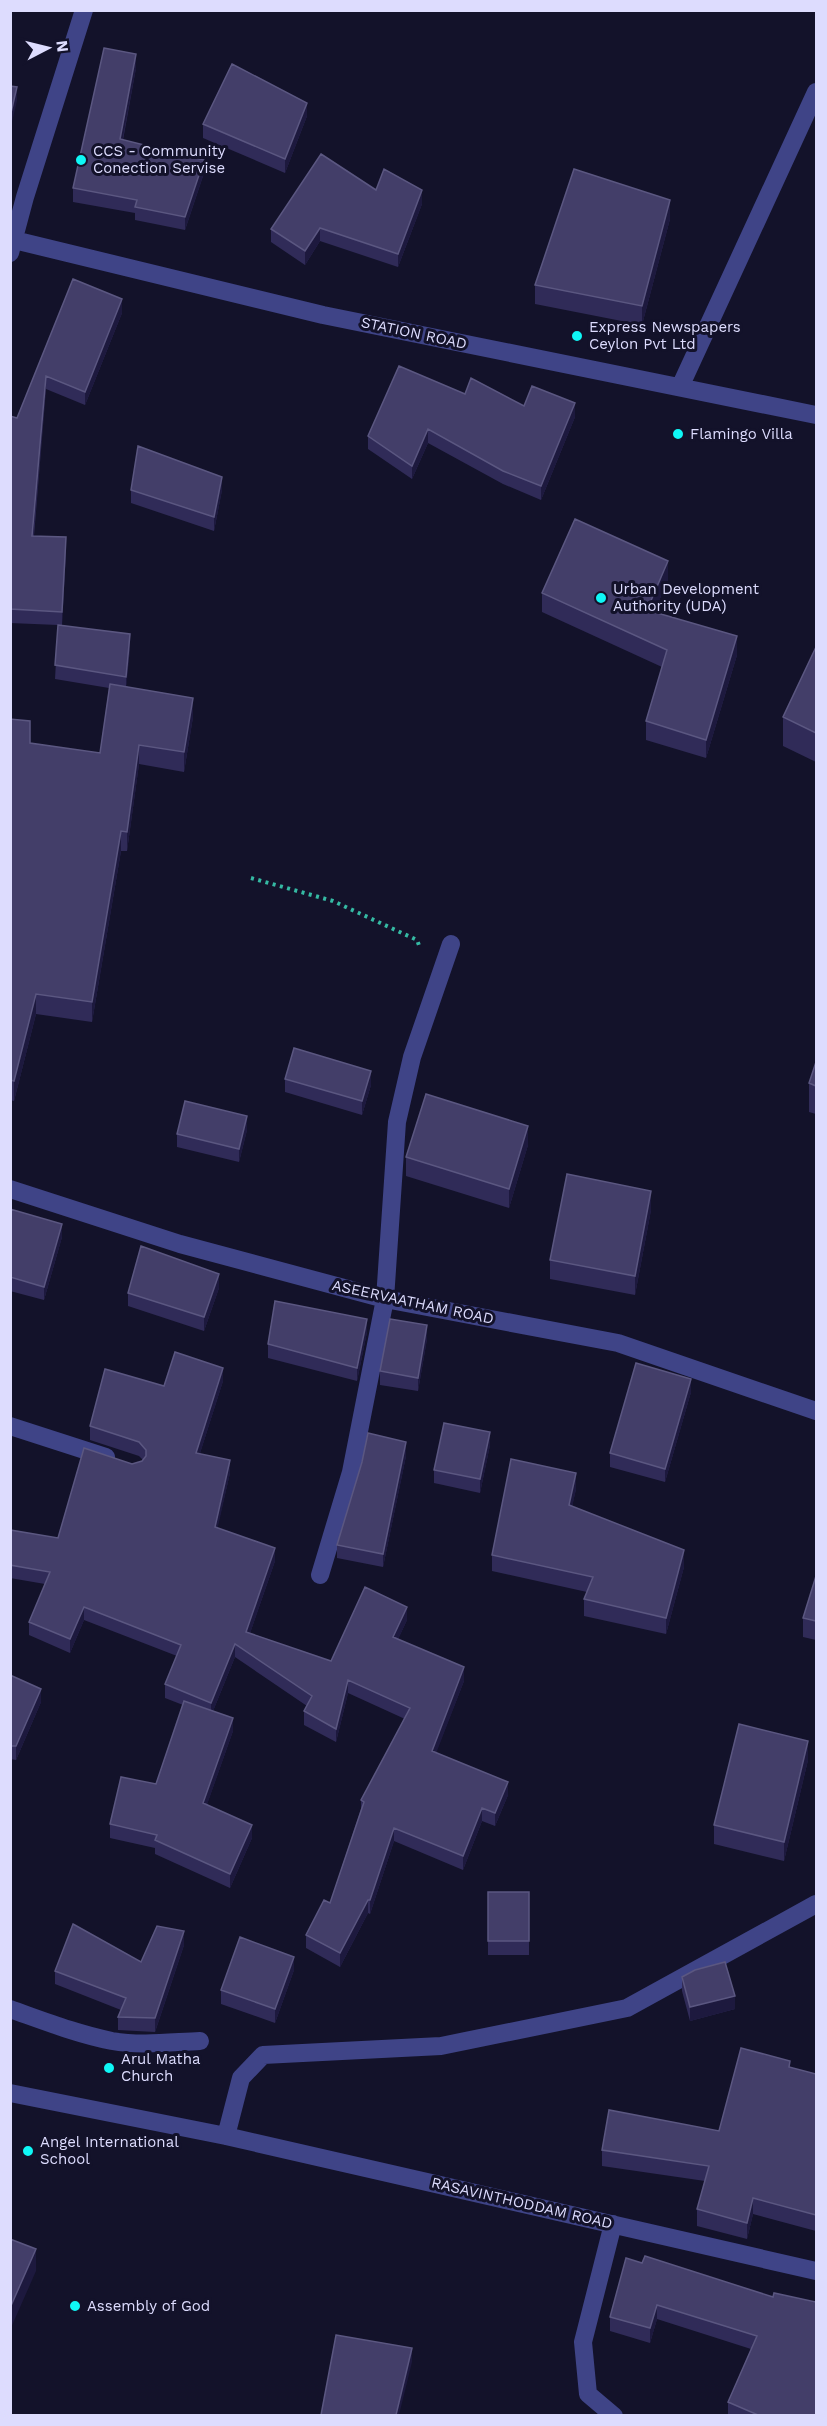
<svg xmlns="http://www.w3.org/2000/svg" width="827" height="2426" font-family="'Work Sans',sans-serif">
<rect width="100%" height="100%" fill="#13122a"/>
<g fill="none" stroke-linecap="round" stroke-linejoin="round">
<!-- path -->
<path stroke="#35b9a3" stroke-width="4" stroke-dasharray="3 4.5" stroke-linecap="butt" d="M 251,878 L 333,901 L 417,940 L 420,948"/>
<!-- minor -->
<path stroke="#3f4487" stroke-width="18" d="M 10,239 L 323,315 L 816,415
M 10,253 L 25,197 L 84,10
M 680,387 L 816,92
M 10,1189 L 180,1244 L 385,1299 L 618,1343 L 816,1411
M 10,1426 L 106,1457
M 320,1575 L 351,1472 L 385,1299 L 397,1122 L 412,1057 L 451,944
M 10,2009 C 44,2021 77,2034 112,2041 C 141,2046 172,2042 200,2041
M 10,2093 L 226,2136 L 816,2271
M 226,2136 L 241,2078 L 263,2055 L 441,2046 L 627,2008 L 816,1904
M 613,2224 L 583,2342 L 588,2394 L 614,2416"/>
</g>
<!-- wall -->
<path fill="#302b58" d="M 136,68 L 123,140 L 204,173 L 185,230 L 135,220 L 135,213 L 73,202 L 73,188 Z
M 307,116 L 285,173 L 203,138 L 203,124 Z
M 376,190 L 422,204 L 398,267 L 320,241 L 305,265 L 271,242 L 271,229 Z
M 670,219 L 642,325 L 535,304 L 535,285 Z
M 73,279 L 122,313 L 85,405 L 46,389 L 34,536 L 66,551 L 62,625 L 130,648 L 126,686 L 193,717 L 184,772 L 139,764 L 127,851 L 121,851 L 92,1022 L 36,1014 L 14,1101 L 10,1100 L 10,719 L 30,743 L 100,753 L 109,688 L 55,679 L 58,625 L 10,623 L 10,416 L 17,418 Z
M 465,394 L 575,417 L 541,500 L 503,484 L 428,443 L 412,479 L 368,449 L 368,436 Z
M 131,490 L 222,490 L 214,531 L 131,503 Z
M 668,580 L 654,612 L 737,655 L 706,758 L 646,740 L 646,721 L 662,667 L 542,612 L 542,593 Z
M 816,647 L 816,762 L 783,746 L 783,717 Z
M 816,1062 L 816,1114 L 809,1112 L 809,1083 Z
M 285,1079 L 371,1085 L 362,1115 L 285,1092 Z
M 247,1130 L 239,1162 L 177,1147 L 177,1134 Z
M 528,1145 L 509,1208 L 406,1176 L 406,1157 Z
M 10,1209 L 62,1237 L 44,1300 L 10,1291 Z
M 651,1210 L 635,1295 L 550,1279 L 550,1260 Z
M 219,1288 L 204,1331 L 128,1306 L 128,1293 Z
M 367,1332 L 357,1381 L 268,1358 L 268,1344 Z
M 427,1339 L 418,1391 L 380,1385 L 380,1371 Z
M 223,1381 L 200,1453 L 230,1473 L 217,1528 L 275,1561 L 250,1633 L 331,1661 L 407,1620 L 398,1639 L 464,1681 L 436,1752 L 508,1795 L 495,1826 L 482,1821 L 463,1870 L 394,1841 L 370,1914 L 368,1913 L 340,1967 L 306,1948 L 306,1935 L 330,1903 L 361,1809 L 361,1800 L 405,1719 L 348,1693 L 336,1742 L 304,1725 L 304,1711 L 307,1706 L 235,1657 L 213,1711 L 233,1731 L 207,1804 L 252,1838 L 230,1888 L 155,1854 L 155,1848 L 110,1838 L 110,1824 L 156,1784 L 183,1705 L 165,1698 L 165,1684 L 177,1656 L 84,1620 L 70,1653 L 29,1635 L 29,1622 L 45,1584 L 10,1578 L 10,1530 L 58,1538 L 132,1464 L 142,1461 L 143,1460 L 139,1456 L 90,1440 L 90,1426 L 164,1386 Z
M 691,1392 L 665,1482 L 610,1467 L 610,1453 Z
M 490,1445 L 480,1493 L 434,1483 L 434,1470 Z
M 406,1456 L 383,1567 L 337,1558 L 337,1545 L 362,1462 Z
M 576,1489 L 572,1506 L 684,1567 L 666,1634 L 584,1616 L 584,1599 L 587,1592 L 492,1571 L 492,1555 Z
M 816,1576 L 816,1640 L 803,1637 L 803,1618 Z
M 10,1675 L 41,1702 L 16,1760 L 10,1759 Z
M 808,1760 L 784,1861 L 714,1844 L 714,1825 Z
M 488,1892 L 529,1892 L 529,1955 L 488,1955 Z
M 184,1945 L 155,2032 L 118,2030 L 118,2017 L 121,2010 L 55,1984 L 55,1971 L 141,1962 Z
M 294,1970 L 275,2023 L 221,2004 L 221,1990 Z
M 682,1977 L 735,2009 L 690,2021 L 682,1991 Z
M 790,2068 L 816,2074 L 816,2231 L 753,2214 L 747,2239 L 697,2226 L 697,2209 L 705,2181 L 602,2166 L 602,2150 L 719,2131 Z
M 642,2263 L 773,2297 L 816,2415 L 728,2415 L 728,2402 L 751,2349 L 657,2319 L 650,2343 L 610,2331 L 610,2317 Z"/>
<!-- shaded-wall -->
<path fill="#1d193e" d="M 136,54 L 136,68 L 120,153 L 120,139 Z
M 17,87 L 17,101 L 10,130 L 10,117 Z
M 307,103 L 307,116 L 285,173 L 285,159 Z
M 204,160 L 204,173 L 185,230 L 185,217 Z
M 422,190 L 422,204 L 398,267 L 398,254 Z
M 670,200 L 670,219 L 642,325 L 642,306 Z
M 320,228 L 320,241 L 305,265 L 305,251 Z
M 122,299 L 122,313 L 85,405 L 85,392 Z
M 46,376 L 46,389 L 32,549 L 32,536 Z
M 575,403 L 575,417 L 541,500 L 541,486 Z
M 428,429 L 428,443 L 412,479 L 412,466 Z
M 222,477 L 222,490 L 214,531 L 214,517 Z
M 66,537 L 66,551 L 62,625 L 62,612 Z
M 668,561 L 668,580 L 647,629 L 647,610 Z
M 130,634 L 130,648 L 126,691 L 126,677 Z
M 737,636 L 737,655 L 706,758 L 706,740 Z
M 193,698 L 193,717 L 184,772 L 184,752 Z
M 139,745 L 139,764 L 127,851 L 127,832 Z
M 121,831 L 121,851 L 92,1022 L 92,1002 Z
M 36,994 L 36,1014 L 14,1101 L 14,1081 Z
M 371,1071 L 371,1085 L 362,1115 L 362,1101 Z
M 247,1116 L 247,1130 L 239,1162 L 239,1149 Z
M 528,1126 L 528,1145 L 509,1208 L 509,1189 Z
M 651,1191 L 651,1210 L 635,1295 L 635,1276 Z
M 62,1224 L 62,1237 L 44,1300 L 44,1287 Z
M 219,1274 L 219,1288 L 204,1331 L 204,1317 Z
M 367,1319 L 367,1332 L 357,1381 L 357,1368 Z
M 427,1325 L 427,1339 L 418,1391 L 418,1378 Z
M 223,1368 L 223,1381 L 196,1466 L 196,1453 Z
M 691,1379 L 691,1392 L 665,1482 L 665,1469 Z
M 490,1432 L 490,1445 L 480,1493 L 480,1479 Z
M 406,1442 L 406,1456 L 383,1567 L 383,1554 Z
M 230,1460 L 230,1473 L 215,1540 L 215,1527 Z
M 576,1473 L 576,1489 L 569,1522 L 569,1505 Z
M 275,1548 L 275,1561 L 246,1645 L 246,1632 Z
M 684,1550 L 684,1567 L 666,1634 L 666,1618 Z
M 84,1607 L 84,1620 L 70,1653 L 70,1639 Z
M 407,1607 L 407,1620 L 393,1650 L 393,1637 Z
M 235,1644 L 235,1657 L 211,1716 L 211,1703 Z
M 464,1667 L 464,1681 L 432,1764 L 432,1751 Z
M 348,1680 L 348,1693 L 336,1742 L 336,1729 Z
M 41,1689 L 41,1702 L 16,1760 L 16,1746 Z
M 233,1718 L 233,1731 L 203,1816 L 203,1803 Z
M 808,1741 L 808,1760 L 784,1861 L 784,1842 Z
M 508,1782 L 508,1795 L 495,1826 L 495,1813 Z
M 482,1808 L 482,1821 L 463,1870 L 463,1856 Z
M 252,1825 L 252,1838 L 230,1888 L 230,1874 Z
M 394,1828 L 394,1841 L 370,1914 L 370,1900 Z
M 368,1900 L 368,1913 L 340,1967 L 340,1953 Z
M 184,1931 L 184,1945 L 155,2032 L 155,2018 Z
M 294,1957 L 294,1970 L 275,2023 L 275,2009 Z
M 735,1996 L 735,2009 L 690,2021 L 690,2007 Z
M 753,2198 L 753,2214 L 747,2239 L 747,2223 Z
M 36,2249 L 36,2271 L 10,2330 L 10,2308 Z
M 657,2305 L 657,2319 L 650,2343 L 650,2328 Z
M 412,2348 L 412,2362 L 399,2415 L 396,2415 Z"/>
<!-- building -->
<path fill="#433e69" stroke="#5b5781" stroke-width="1.5" d="M 104,48 L 136,54 L 120,139 L 204,160 L 185,217 L 135,207 L 137,200 L 73,188 Z
M 232,64 L 307,103 L 285,159 L 203,124 Z
M 10,86 L 17,87 L 10,117 Z
M 321,154 L 376,190 L 384,169 L 422,190 L 398,254 L 320,228 L 305,251 L 271,229 Z
M 574,169 L 670,200 L 642,306 L 535,285 Z
M 73,279 L 122,299 L 85,392 L 46,376 L 32,536 L 66,537 L 62,612 L 10,609 L 10,416 L 17,418 Z
M 399,366 L 465,394 L 471,378 L 524,406 L 532,386 L 575,403 L 541,486 L 503,471 L 428,429 L 412,466 L 368,436 Z
M 138,446 L 222,477 L 214,517 L 131,490 Z
M 575,519 L 668,561 L 647,610 L 737,636 L 706,740 L 646,721 L 667,650 L 542,593 Z
M 58,625 L 130,634 L 126,677 L 55,665 Z
M 816,647 L 816,733 L 783,717 Z
M 110,684 L 193,698 L 184,752 L 139,745 L 127,832 L 121,831 L 92,1002 L 36,994 L 14,1081 L 10,1080 L 10,719 L 30,721 L 30,743 L 100,753 Z
M 294,1048 L 371,1071 L 362,1101 L 285,1079 Z
M 816,1062 L 816,1086 L 809,1083 Z
M 426,1094 L 528,1126 L 509,1189 L 406,1157 Z
M 185,1101 L 247,1116 L 239,1149 L 177,1134 Z
M 567,1174 L 651,1191 L 635,1276 L 550,1260 Z
M 10,1209 L 62,1224 L 44,1287 L 10,1277 Z
M 141,1246 L 219,1274 L 204,1317 L 128,1293 Z
M 275,1301 L 367,1319 L 357,1368 L 268,1344 Z
M 390,1319 L 427,1325 L 418,1378 L 380,1371 Z
M 175,1352 L 223,1368 L 196,1453 L 230,1460 L 215,1527 L 275,1548 L 246,1632 L 331,1661 L 365,1587 L 407,1607 L 393,1637 L 464,1667 L 432,1751 L 508,1782 L 495,1813 L 482,1808 L 463,1856 L 394,1828 L 370,1900 L 368,1900 L 340,1953 L 306,1935 L 324,1900 L 330,1903 L 364,1802 L 361,1800 L 410,1708 L 348,1680 L 336,1729 L 304,1711 L 312,1696 L 235,1644 L 211,1703 L 165,1684 L 181,1645 L 84,1607 L 70,1639 L 29,1622 L 50,1572 L 10,1565 L 10,1530 L 58,1538 L 84,1448 L 132,1464 L 142,1461 L 146,1456 L 146,1450 L 139,1442 L 90,1426 L 105,1369 L 164,1386 Z
M 636,1363 L 691,1379 L 665,1469 L 610,1453 Z
M 444,1423 L 490,1432 L 480,1479 L 434,1470 Z
M 368,1433 L 406,1442 L 383,1554 L 337,1545 L 362,1462 Z
M 511,1459 L 576,1473 L 569,1505 L 684,1550 L 666,1618 L 584,1599 L 593,1577 L 492,1555 Z
M 816,1576 L 816,1621 L 803,1618 Z
M 10,1675 L 41,1689 L 16,1746 L 10,1746 Z
M 184,1701 L 233,1718 L 203,1803 L 252,1825 L 230,1874 L 155,1840 L 157,1835 L 110,1824 L 121,1777 L 156,1784 Z
M 739,1724 L 808,1741 L 784,1842 L 714,1825 Z
M 488,1892 L 529,1892 L 529,1941 L 488,1941 Z
M 73,1924 L 141,1962 L 157,1926 L 184,1931 L 155,2018 L 118,2017 L 126,1998 L 55,1971 Z
M 240,1937 L 294,1957 L 275,2009 L 221,1990 Z
M 725,1962 L 735,1996 L 690,2007 L 682,1977 L 695,1970 Z
M 741,2048 L 790,2061 L 789,2067 L 816,2074 L 816,2215 L 753,2198 L 747,2223 L 697,2209 L 709,2166 L 602,2150 L 609,2110 L 719,2131 Z
M 10,2239 L 36,2249 L 10,2308 Z
M 645,2256 L 773,2297 L 774,2293 L 816,2302 L 816,2415 L 758,2415 L 728,2402 L 757,2336 L 657,2305 L 650,2328 L 610,2317 L 626,2258 L 642,2263 Z
M 336,2335 L 412,2348 L 396,2415 L 321,2415 Z"/>
<!-- markers -->
<g fill="#0ff7f6" stroke="#13122a" stroke-width="2">
<circle cx="81" cy="160" r="6"/>
<circle cx="577" cy="336" r="6"/>
<circle cx="678" cy="434" r="6"/>
<circle cx="601" cy="598" r="6"/>
<circle cx="109" cy="2068" r="6"/>
<circle cx="28" cy="2151" r="6"/>
<circle cx="75" cy="2306" r="6"/>
</g>
<g text-anchor="middle" stroke-width="6" stroke-linejoin="round" paint-order="stroke">
<!-- poi labels -->
<g font-size="15" fill="#dddcfe" stroke="#13122a" text-anchor="start">
<text x="93" y="156">CCS - Community<tspan x="93" dy="17">Conection Servise</tspan></text>
<text x="589" y="332">Express Newspapers<tspan x="589" dy="17">Ceylon Pvt Ltd</tspan></text>
<text x="690" y="439">Flamingo Villa</text>
<text x="613" y="594">Urban Development<tspan x="613" dy="17">Authority (UDA)</tspan></text>
<text x="121" y="2064">Arul Matha<tspan x="121" dy="17">Church</tspan></text>
<text x="40" y="2147">Angel International<tspan x="40" dy="17">School</tspan></text>
<text x="87" y="2311">Assembly of God</text>
</g>
<!-- street labels -->
<g font-size="15" fill="#dddcfe" stroke="#13122a">
<text transform="translate(414 333) rotate(12)" y="5">STATION ROAD</text>
<text transform="translate(413 1302) rotate(12)" y="5">ASEERVAATHAM ROAD</text>
<text transform="translate(522 2203) rotate(13)" y="5">RASAVINTHODDAM ROAD</text>
</g>
</g>
<!-- border -->
<rect width="827" height="2426" fill="none" stroke="#dddcfe" stroke-width="24"/>
<!-- north arrow -->
<g transform="translate(48 48) rotate(83)" stroke="#13122a" stroke-width="4.5" paint-order="stroke">
<path d="M0-4.5L10 22L0 15L-10 22Z" fill="#dddcfe"/>
<text y="-9" font-size="16" font-weight="bold" text-anchor="middle" fill="#dddcfe">N</text>
</g>
</svg>
